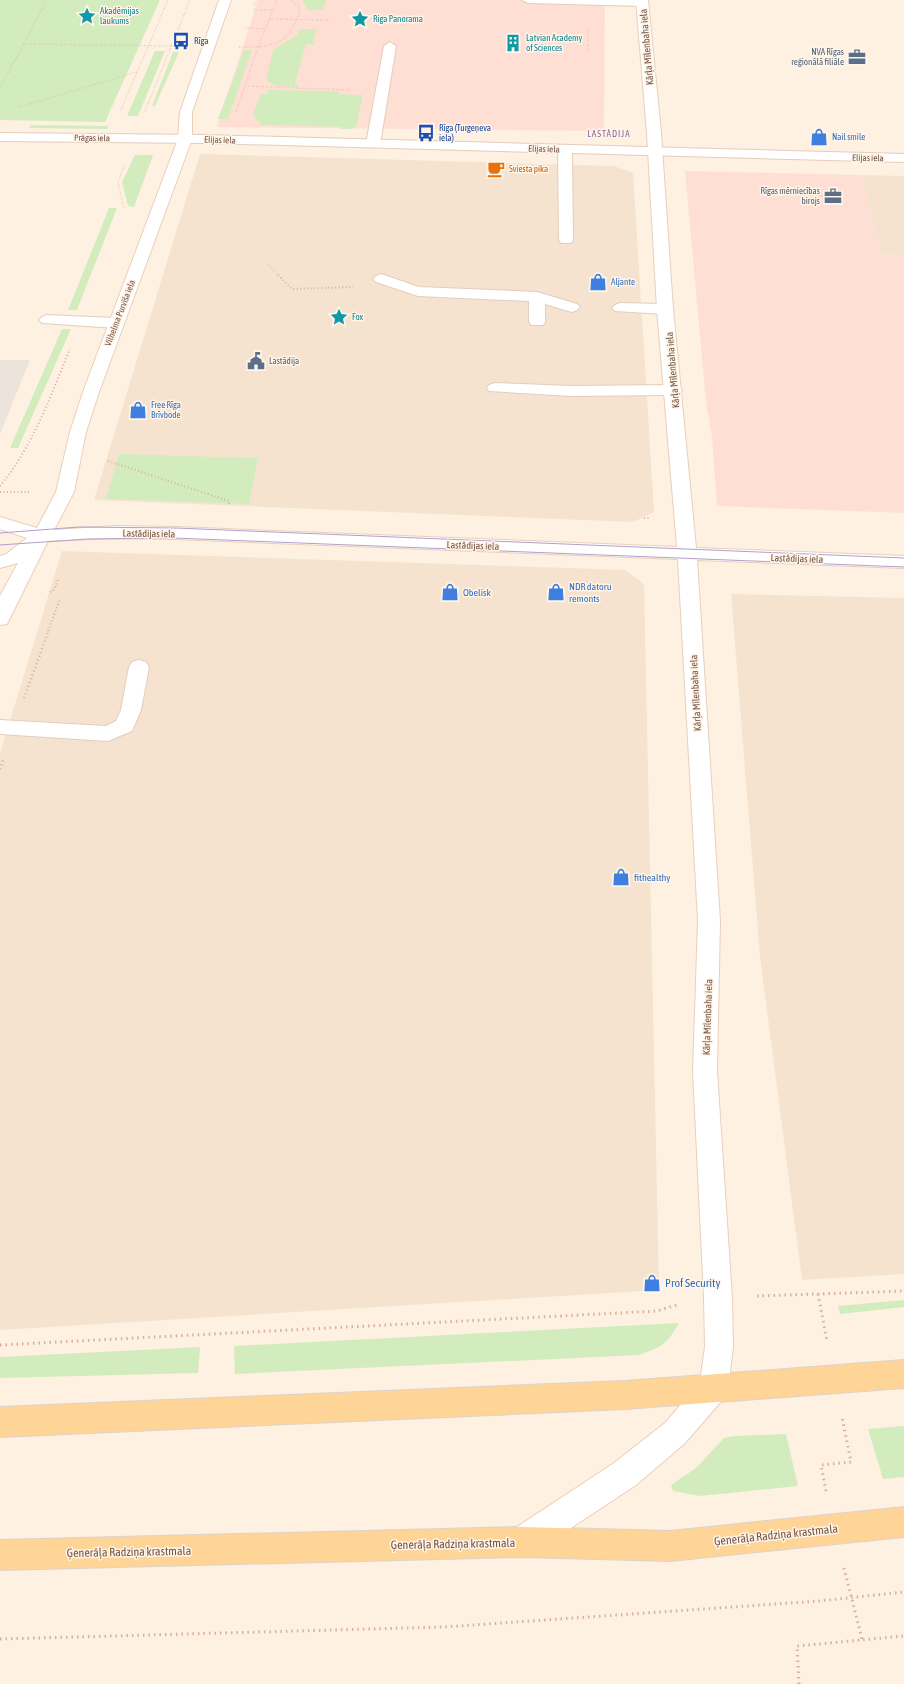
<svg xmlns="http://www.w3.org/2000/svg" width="904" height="1684" font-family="'Asap Condensed',sans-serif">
<rect width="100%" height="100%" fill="#fef1e1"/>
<!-- residential -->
<path fill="#f6e3cf" d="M 200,154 L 614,166 L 633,173 L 654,512 L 633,522 L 94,500 Z
M 861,175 L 904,176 L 904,255 L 880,254 Z
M 62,551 L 625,570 L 644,584 L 659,1290 L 0,1330 L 0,753 Z
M 731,594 L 904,598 L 904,1274 L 802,1280 L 760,957 Z"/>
<!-- commercial -->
<path fill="#ffdfd4" d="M 258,0 L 605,0 L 604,131 L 217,127 Z
M 685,171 L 861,175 L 880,254 L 904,255 L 904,513 L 717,506 L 712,437 L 706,402 Z"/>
<!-- industrial -->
<path fill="#ece3dc" d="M 0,360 L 30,360 L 0,434 Z"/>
<!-- green -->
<path fill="#d3ecbe" d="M 0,0 L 160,0 L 105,122 L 0,120 Z
M 302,0 L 326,0 L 323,10 L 306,10 L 306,5 Z
M 300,29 L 317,29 L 313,41 L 315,42 L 314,45 L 306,44 L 295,84 L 298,84 L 297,87 C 286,86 274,88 266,80 L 273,50 L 297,35 Z
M 244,50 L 252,50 L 228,119 L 218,119 Z
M 155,51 L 165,51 L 138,116 L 127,116 Z
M 173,52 L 179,52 L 155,106 L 152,106 Z
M 268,90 L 338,91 L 338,94 L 363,95 L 356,127 L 351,129 L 341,129 L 341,127 L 262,125 L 257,121 L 253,114 L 261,94 L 267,94 Z
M 31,125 L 108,126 L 107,129 L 29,128 Z
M 135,155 L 153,155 L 134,207 L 128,206 L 122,182 Z
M 109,208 L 117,208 L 77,310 L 68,310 Z
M 62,329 L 71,329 L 18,448 L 10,448 Z
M 119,454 L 258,458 L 249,504 L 106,499 Z
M 904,1300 L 904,1307 L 840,1314 L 838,1306 Z
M 679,1323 C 667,1344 662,1347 639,1355 L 235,1374 L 234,1346 Z
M 200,1347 L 198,1373 L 0,1378 L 0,1357 Z
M 904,1426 L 904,1477 L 883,1479 L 868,1429 Z
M 786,1434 L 798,1486 L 700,1496 L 673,1491 L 671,1485 L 696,1468 L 724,1438 L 734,1436 Z"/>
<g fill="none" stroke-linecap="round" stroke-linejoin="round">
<!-- lane casing -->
<g stroke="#e3cdbc" stroke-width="2">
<path id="lane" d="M 522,0 L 644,0 L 648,3 L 642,6 L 528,3 Z
M 390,42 L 396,46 L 380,144 L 378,147 L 368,147 L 366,144 L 384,46 Z
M 565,145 L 570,146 L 572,149 L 573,240 L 571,243 L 561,243 L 559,240 L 558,149 L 560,146 Z
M 381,274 L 419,287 L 537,292 L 577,304 L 580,307 L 577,310 L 572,312 L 545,304 L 545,322 L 543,325 L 531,325 L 529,322 L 529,301 L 418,296 L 376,282 L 373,279 L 376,276 Z
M 620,303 L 665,304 L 670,306 L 673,309 L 670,312 L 665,314 L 615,311 L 612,308 L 615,305 Z
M 47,315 L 116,318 L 122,320 L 124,323 L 122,326 L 116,328 L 42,323 L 39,320 L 42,317 Z
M 495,383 L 571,386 L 674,385 L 680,387 L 682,390 L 680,393 L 674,395 L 571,396 L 489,391 L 487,388 L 489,385 Z
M 139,660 L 146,662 L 149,667 L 141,710 L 132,731 L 108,741 L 0,734 L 0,720 L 106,726 L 116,721 L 121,710 L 129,667 L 132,662 Z"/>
</g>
<!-- street casing -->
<g stroke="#e3cdbc" stroke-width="2">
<path id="street" d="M 0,133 L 205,135 L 904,154 L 904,162 L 205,143 L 0,141 Z"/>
</g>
<!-- secondary casing -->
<g stroke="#eacfbb" stroke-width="2">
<path id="secondary" d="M 219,0 L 231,0 L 192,112 L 192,139 L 99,392 L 86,432 L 74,492 L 54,530 L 116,526 L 175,527 L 677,547 L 657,309 L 647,133 L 636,0 L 648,0 L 661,133 L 673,309 L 696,548 L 904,556 L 904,568 L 697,560 L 720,921 L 717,1071 L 732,1298 L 733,1347 L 728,1388 L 724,1398 L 685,1443 L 636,1485 L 533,1553 L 522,1557 L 511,1553 L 507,1542 L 511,1531 L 614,1463 L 665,1423 L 700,1382 L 705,1347 L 704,1298 L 693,1071 L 698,921 L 678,559 L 175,539 L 116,538 L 48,541 L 7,624 L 0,625 L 0,596 L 18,563 L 0,568 L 0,556 L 6,554 L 27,538 L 0,529 L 0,517 L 37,528 L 56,492 L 70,432 L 83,392 L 178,139 L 180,112 Z"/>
</g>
<!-- primary casing -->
<g stroke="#dcd3cf" stroke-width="2">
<path id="primary" d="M 904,1360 L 904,1388 L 625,1409 L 0,1437 L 0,1407 L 625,1381 Z
M 904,1507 L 904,1537 L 670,1561 L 522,1557 L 0,1570 L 0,1540 L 522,1527 L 670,1531 Z"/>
</g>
<!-- path-far3 -->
<path stroke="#dab09a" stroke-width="1.5" stroke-dasharray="0.5 2" stroke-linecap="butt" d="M 254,6 L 257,0
M 254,10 L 273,10
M 270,19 L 332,20
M 246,28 L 266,29
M 588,28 L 588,53
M 24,44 L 177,46
M 239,47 C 273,47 289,46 300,10 L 297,4 L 291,0
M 246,86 L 351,90
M 0,88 L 47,0
M 19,107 L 137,72
M 121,110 L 168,0
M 145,111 L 190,0
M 236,112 L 258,47 L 277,0
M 124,166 L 118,183 L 124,209
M 817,196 L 826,196
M 268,264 L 279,276"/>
<!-- path-far2 -->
<path stroke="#dab09a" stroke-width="2" stroke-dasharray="1 2.5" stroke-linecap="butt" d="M 278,275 L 292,289 L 353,287
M 108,461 L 229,501 L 229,506
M 0,486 C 33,446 50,397 70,349
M 0,492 L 29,492
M 644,518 L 650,518
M 50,592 L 53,591 L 59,578
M 48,631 L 60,599"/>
<!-- path-far1 -->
<path stroke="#dab09a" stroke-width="2.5" stroke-dasharray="1 3" stroke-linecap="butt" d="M 24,698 L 49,630
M 0,769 L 4,758"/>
<!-- path -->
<path stroke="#dab09a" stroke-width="3" stroke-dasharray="1.5 4" stroke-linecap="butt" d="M 818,1294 L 827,1341
M 757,1296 L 904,1291
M 0,1345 L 657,1311 L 680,1304
M 826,1491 L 821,1465 L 851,1462 L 842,1417
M 844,1568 L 862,1639
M 0,1639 L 444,1627 L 819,1601 L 904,1592
M 799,1684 L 797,1646 L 904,1636"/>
<!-- lane -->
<use href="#lane" fill="#fff" fill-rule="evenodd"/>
<!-- street -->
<use href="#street" fill="#fff" fill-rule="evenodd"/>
<!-- secondary -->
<use href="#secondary" fill="#fff" fill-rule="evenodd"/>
<!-- primary -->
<use href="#primary" fill="#ffd497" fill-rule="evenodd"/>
<!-- tram -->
<path stroke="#b39fc8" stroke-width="1" d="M 0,533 L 79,527 L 176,528 L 904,558
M 0,545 L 87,539 L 174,538 L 904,567"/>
</g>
<!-- icons -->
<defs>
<g id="sight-bare" transform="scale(1.38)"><path d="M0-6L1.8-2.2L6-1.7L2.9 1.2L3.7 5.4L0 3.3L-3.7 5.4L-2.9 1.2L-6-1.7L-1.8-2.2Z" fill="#0f9aa8" stroke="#fff5e9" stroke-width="2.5" paint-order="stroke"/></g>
<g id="bus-bare" transform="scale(1.38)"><path d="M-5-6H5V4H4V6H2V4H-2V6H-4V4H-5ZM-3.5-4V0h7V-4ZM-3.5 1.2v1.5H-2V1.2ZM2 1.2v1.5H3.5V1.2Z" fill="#1a4fb4" stroke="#fff5e9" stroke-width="2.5" paint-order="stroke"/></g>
<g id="building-bare" transform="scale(1.38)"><path d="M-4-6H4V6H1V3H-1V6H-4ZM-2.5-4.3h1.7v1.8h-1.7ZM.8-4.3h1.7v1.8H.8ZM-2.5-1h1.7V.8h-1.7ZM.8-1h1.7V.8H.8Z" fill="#0f9aa8" stroke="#fff5e9" stroke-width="2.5" paint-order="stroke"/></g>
<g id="office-bare" transform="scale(1.38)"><path d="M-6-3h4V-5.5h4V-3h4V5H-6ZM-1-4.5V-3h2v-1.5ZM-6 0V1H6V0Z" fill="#5c6f8a" stroke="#fff5e9" stroke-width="2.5" paint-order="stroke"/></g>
<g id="shop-bare" transform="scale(1.38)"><path d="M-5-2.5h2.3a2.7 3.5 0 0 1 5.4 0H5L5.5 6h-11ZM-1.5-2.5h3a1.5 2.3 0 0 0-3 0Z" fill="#3f7fe0" stroke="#fff5e9" stroke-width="2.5" paint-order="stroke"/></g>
<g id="cafe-bare" transform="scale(1.38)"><path d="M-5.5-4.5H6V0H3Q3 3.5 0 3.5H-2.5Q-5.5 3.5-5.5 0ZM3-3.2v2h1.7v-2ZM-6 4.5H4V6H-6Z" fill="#e8710a" stroke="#fff5e9" stroke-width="2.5" paint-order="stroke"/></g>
<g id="civic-bare" transform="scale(1.38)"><path d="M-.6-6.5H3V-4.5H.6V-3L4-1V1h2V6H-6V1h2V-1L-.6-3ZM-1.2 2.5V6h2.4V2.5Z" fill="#5c6f8a" stroke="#fff5e9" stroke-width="2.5" paint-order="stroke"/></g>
</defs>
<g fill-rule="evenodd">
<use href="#sight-bare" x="87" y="16"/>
<use href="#sight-bare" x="360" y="19"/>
<use href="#bus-bare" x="181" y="41"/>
<use href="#building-bare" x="513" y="43"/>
<use href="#office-bare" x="857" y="57"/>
<use href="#bus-bare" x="426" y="133"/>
<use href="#shop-bare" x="819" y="137"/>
<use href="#cafe-bare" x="496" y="169"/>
<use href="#office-bare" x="833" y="196"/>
<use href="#shop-bare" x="598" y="282"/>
<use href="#sight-bare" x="339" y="317"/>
<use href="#civic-bare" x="256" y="361"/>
<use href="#shop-bare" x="138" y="410"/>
<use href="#shop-bare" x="450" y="592"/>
<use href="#shop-bare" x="556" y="592"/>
<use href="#shop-bare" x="621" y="877"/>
<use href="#shop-bare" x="652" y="1283"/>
</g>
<g text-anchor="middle" stroke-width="3" stroke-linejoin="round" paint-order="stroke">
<!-- far-culture labels -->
<g font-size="9" fill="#0d838f" stroke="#fff5e9" text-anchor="start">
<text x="100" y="14">Akadēmijas<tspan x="100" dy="10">laukums</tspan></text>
<text x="373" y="22">Riga Panorama</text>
<text x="526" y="41">Latvian Academy<tspan x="526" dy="10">of Sciences</tspan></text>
<text x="352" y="320">Fox</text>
</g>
<!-- far-transit labels -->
<g font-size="9" fill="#164399" stroke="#fff5e9" text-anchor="start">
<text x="194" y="44">Rīga</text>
<text x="439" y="131">Rīga (Turgeņeva<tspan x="439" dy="10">iela)</tspan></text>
</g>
<!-- far-service labels -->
<g font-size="9" fill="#4e5e75" stroke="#fff5e9" text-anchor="end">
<text x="844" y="55">NVA Rīgas<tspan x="844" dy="10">reģionālā filiāle</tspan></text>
<text x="820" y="194">Rīgas mērniecības<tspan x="820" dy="10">birojs</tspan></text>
<text x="269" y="364" text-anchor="start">Lastādija</text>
</g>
<!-- far-neighbourhood labels -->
<g font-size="9" letter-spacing="1" fill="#85619b" stroke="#fff5e9">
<text x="609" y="137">LASTĀDIJA</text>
</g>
<!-- far-shop labels -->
<g font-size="9" fill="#366cbe" stroke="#fff5e9" text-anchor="start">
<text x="832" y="140">Nail smile</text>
<text x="611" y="285">Aljante</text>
<text x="151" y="408">Free Rīga<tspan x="151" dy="10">Brīvbode</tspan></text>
</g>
<!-- far-street labels -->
<g font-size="9" fill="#775546" stroke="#fff5e9">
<text transform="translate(92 138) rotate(1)" y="3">Prāgas iela</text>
<text transform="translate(220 140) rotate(2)" y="3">Elijas iela</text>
<text transform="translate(544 149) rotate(2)" y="3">Elijas iela</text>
<text transform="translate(868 158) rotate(1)" y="3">Elijas iela</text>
<text transform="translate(120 313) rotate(-69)" y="3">Vilhelma Purvīša iela</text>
</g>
<!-- far-food labels -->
<g font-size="9" fill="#c56008" stroke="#fff5e9" text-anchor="start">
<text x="509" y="172">Sviesta pika</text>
</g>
<!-- street labels -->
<g font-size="10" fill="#775546" stroke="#fff5e9">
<text transform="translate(646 47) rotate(-95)" y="4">Kārļa Mīlenbaha iela</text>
<text transform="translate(672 370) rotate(-95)" y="4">Kārļa Mīlenbaha iela</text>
<text transform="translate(149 533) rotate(1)" y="4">Lastādijas iela</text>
<text transform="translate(473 545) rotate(2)" y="4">Lastādijas iela</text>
<text transform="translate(797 558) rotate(2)" y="4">Lastādijas iela</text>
<text transform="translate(695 693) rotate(-93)" y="4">Kārļa Mīlenbaha iela</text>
<text transform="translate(707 1017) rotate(-88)" y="4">Kārļa Mīlenbaha iela</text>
</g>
<!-- shop labels -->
<g font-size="10" fill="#366cbe" stroke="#fff5e9" text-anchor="start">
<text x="569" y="590">NDR datoru<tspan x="569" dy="12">remonts</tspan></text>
<text x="463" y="596">Obelisk</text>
<text x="634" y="881">fithealthy</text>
</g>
<!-- near-shop labels -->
<g font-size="12" fill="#366cbe" stroke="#fff5e9" text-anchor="start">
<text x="665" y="1287">Prof Security</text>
</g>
<!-- near-street labels -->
<g font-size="12" fill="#775546" stroke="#fff5e9">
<text transform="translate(776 1535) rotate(-6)" y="4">Ģenerāļa Radziņa krastmala</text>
<text transform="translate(453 1544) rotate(-1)" y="4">Ģenerāļa Radziņa krastmala</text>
<text transform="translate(129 1552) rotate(-1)" y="4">Ģenerāļa Radziņa krastmala</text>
</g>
</g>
</svg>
